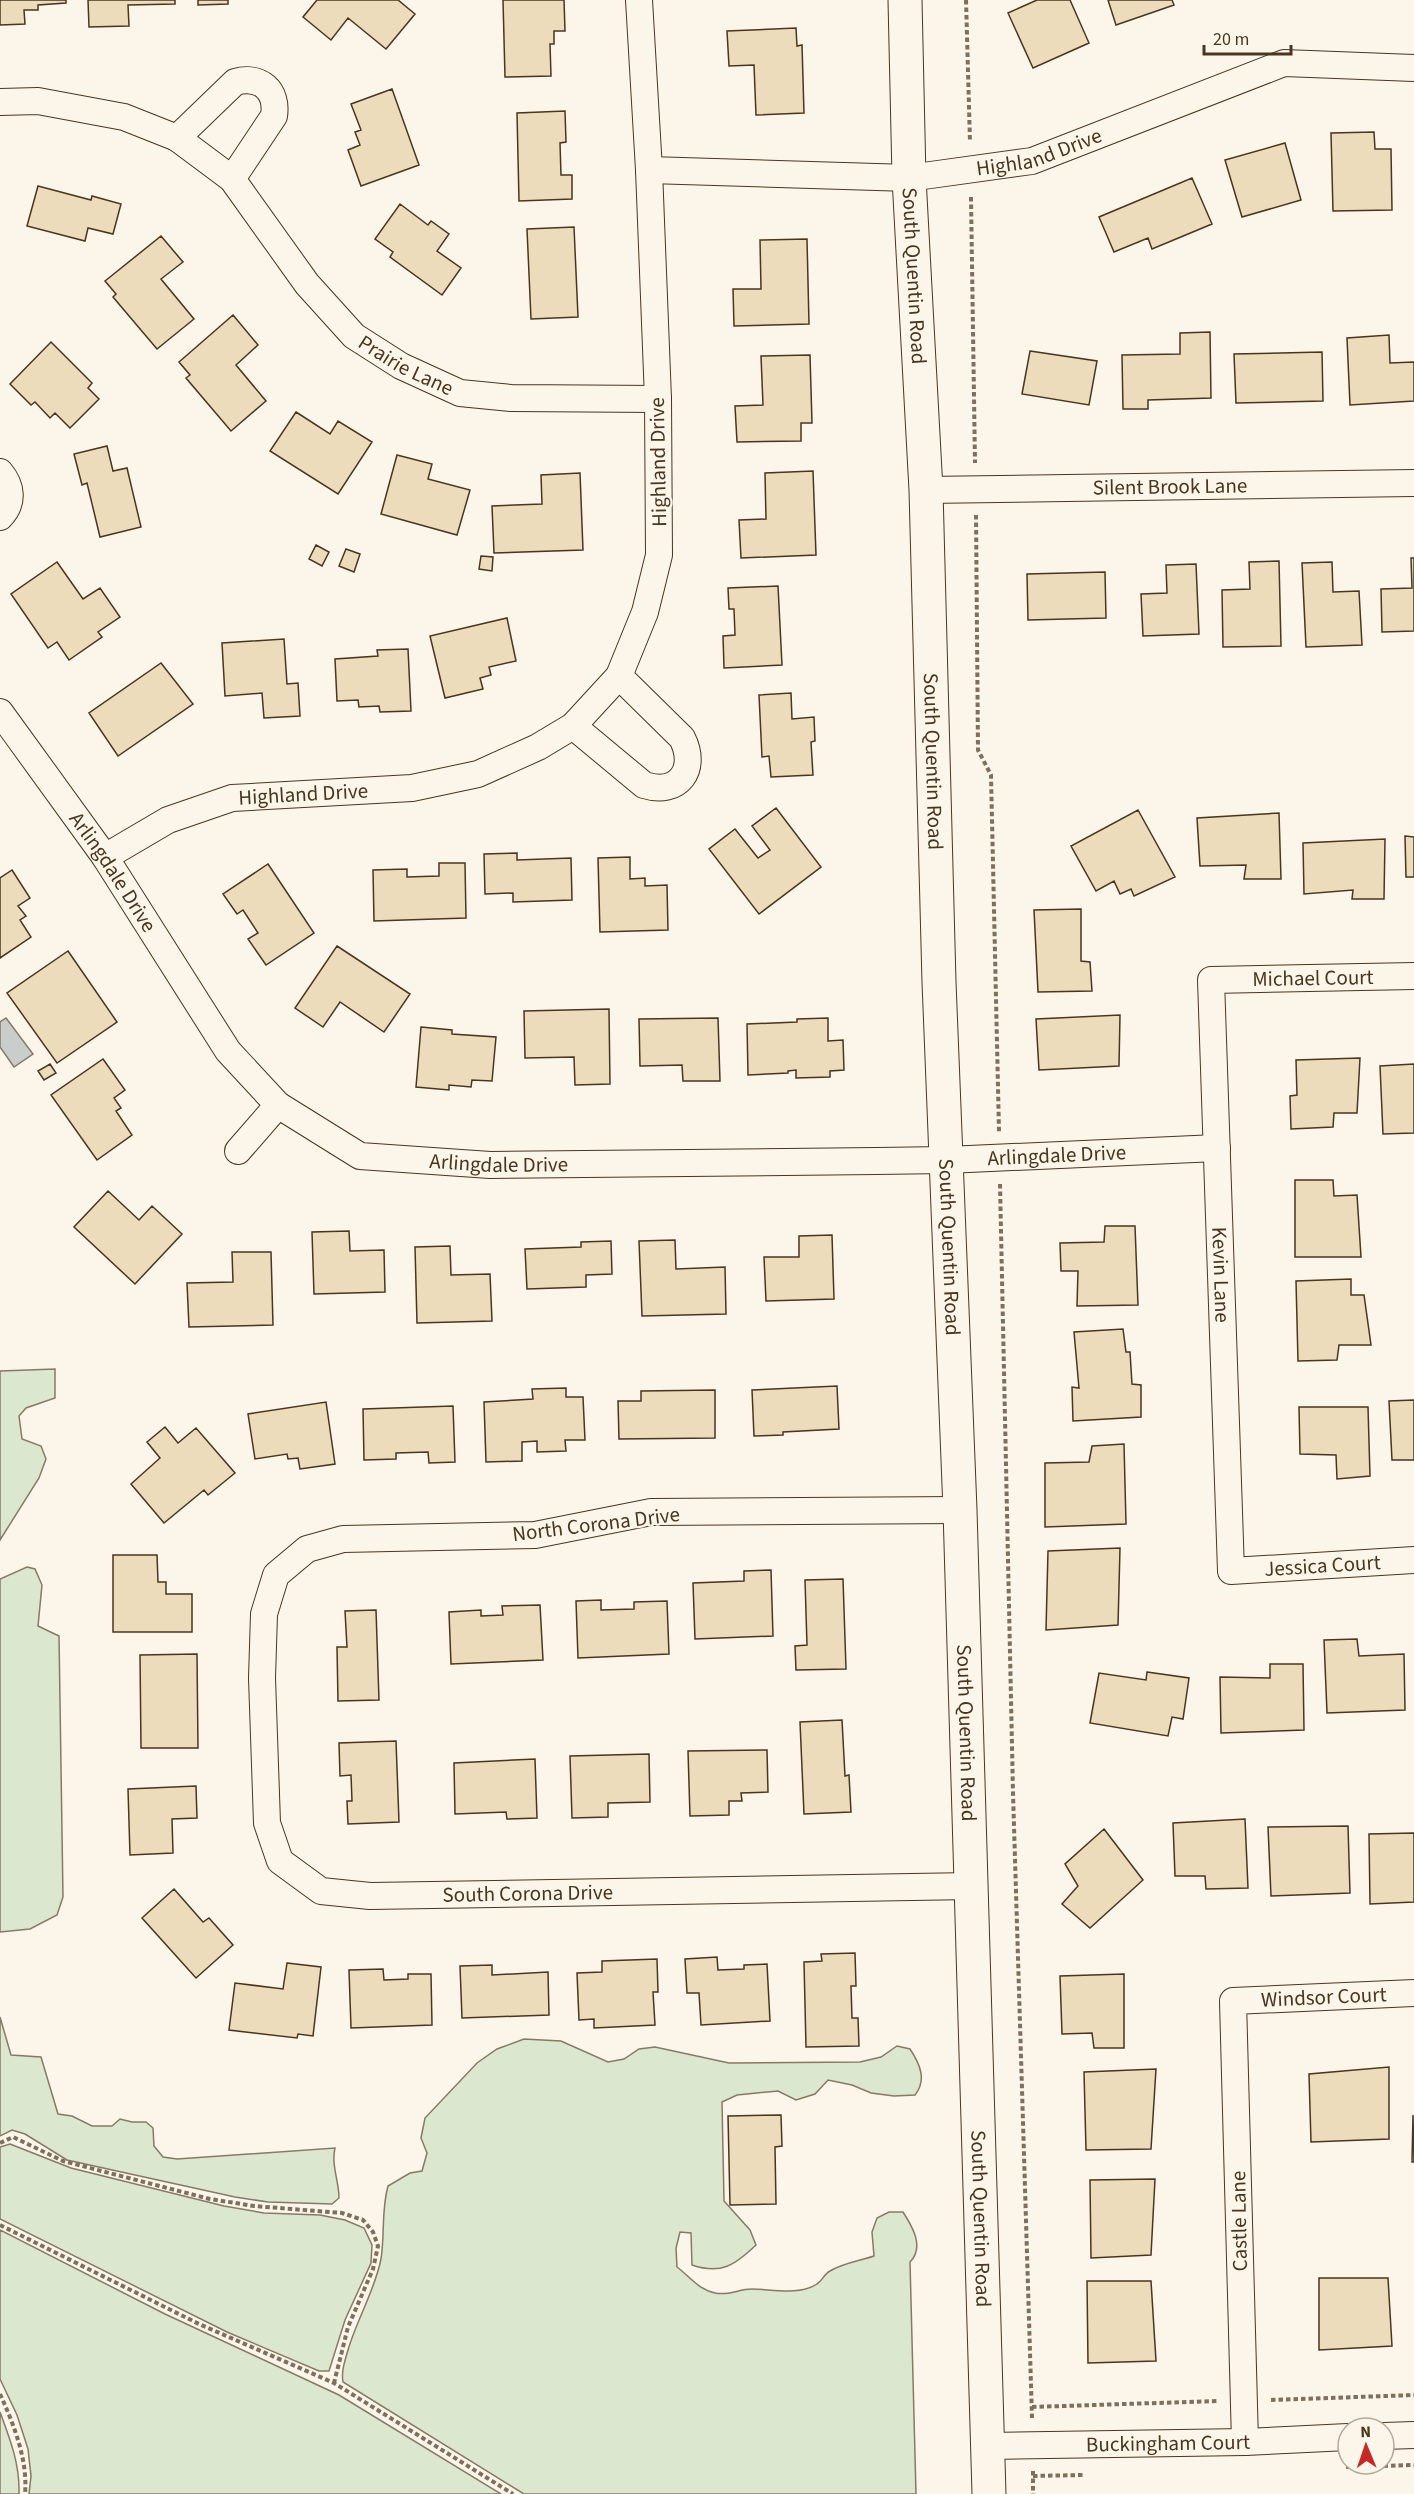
<svg xmlns="http://www.w3.org/2000/svg" width="1414" height="2494" font-family="'Source Sans 3',sans-serif">
<rect width="100%" height="100%" fill="#fbf6e9"/>
<!-- green -->
<path fill="#dce7d0" stroke="#887966" stroke-width="1.5" d="M 55,1369 L 55,1398 L 26,1408 L 19,1416 L 22,1439 L 41,1446 L 46,1459 L 39,1478 L 0,1540 L 0,1371 Z
M 27,1567 L 35,1569 L 42,1585 L 38,1626 L 59,1636 L 63,1897 L 57,1915 L 30,1929 L 0,1932 L 0,1579 Z
M 0,2017 L 11,2055 L 41,2057 L 58,2114 L 72,2116 L 92,2126 L 112,2126 L 120,2119 L 132,2122 L 146,2122 L 153,2128 L 154,2146 L 163,2157 L 177,2159 L 335,2148 C 331,2165 339,2181 339,2198 L 332,2204 L 268,2202 L 235,2197 L 67,2160 L 25,2134 L 12,2130 L 0,2136 Z
M 524,2039 L 561,2041 L 608,2062 L 624,2059 L 639,2049 L 655,2047 L 729,2063 L 860,2062 L 881,2057 L 897,2046 L 910,2049 C 920,2064 927,2080 915,2095 L 894,2096 L 871,2093 L 852,2085 L 828,2080 L 815,2094 L 796,2100 L 778,2091 L 737,2095 L 722,2102 L 724,2201 L 750,2230 L 756,2245 C 735,2265 721,2275 692,2265 L 691,2233 L 680,2232 L 676,2248 L 677,2267 C 689,2276 699,2290 715,2293 C 728,2296 739,2289 752,2289 C 771,2289 799,2296 817,2284 C 822,2281 824,2274 830,2271 C 843,2263 859,2261 874,2256 L 872,2232 L 877,2218 L 889,2212 L 903,2212 C 912,2226 925,2247 910,2262 L 916,2494 L 524,2494 L 343,2382 C 341,2371 345,2361 348,2350 C 357,2319 375,2290 381,2259 C 385,2234 381,2211 388,2186 L 410,2173 L 422,2171 L 427,2153 L 421,2138 L 425,2118 L 477,2063 L 497,2049 Z
M 10,2144 L 71,2168 L 224,2206 L 264,2213 L 320,2215 L 345,2220 L 364,2228 L 372,2245 L 371,2263 L 345,2320 L 329,2371 L 319,2371 L 227,2332 L 0,2219 L 0,2147 Z
M 0,2230 L 165,2314 L 339,2395 L 501,2494 L 29,2494 L 31,2476 L 28,2449 L 17,2415 L 0,2379 Z
M 0,2412 C 10,2439 20,2464 19,2494 L 0,2494 Z"/>
<!-- water -->
<path fill="#c9cecd" stroke="#887966" stroke-width="1.5" d="M 6,1018 L 33,1054 L 14,1067 L 0,1047 L 0,1022 Z"/>
<!-- building -->
<path fill="#ecdcbc" stroke="#4a3520" stroke-width="1.5" d="M 0,0 L 66,0 L 66,3 L 38,5 L 38,10 L 24,10 L 25,24 L 0,25 Z
M 88,0 L 175,0 L 175,4 L 128,5 L 129,26 L 89,27 Z
M 198,0 L 228,0 L 228,4 L 198,5 Z
M 317,0 L 398,0 L 415,14 L 386,49 L 348,18 L 331,40 L 303,17 Z
M 503,0 L 564,0 L 565,31 L 554,31 L 554,44 L 550,44 L 551,76 L 505,77 Z
M 1037,0 L 1070,0 L 1089,43 L 1033,68 L 1008,13 Z
M 1108,0 L 1172,0 L 1174,5 L 1116,25 Z
M 796,28 L 797,46 L 802,45 L 804,113 L 756,115 L 754,65 L 729,66 L 727,31 Z
M 392,89 L 419,165 L 361,186 L 348,150 L 360,145 L 355,132 L 361,130 L 351,104 Z
M 565,111 L 566,142 L 560,143 L 561,175 L 572,175 L 572,199 L 519,201 L 517,113 Z
M 1374,132 L 1375,149 L 1391,149 L 1392,210 L 1333,211 L 1331,133 Z
M 1285,143 L 1301,200 L 1242,217 L 1225,160 Z
M 1192,178 L 1212,224 L 1152,249 L 1148,238 L 1114,252 L 1099,217 Z
M 38,186 L 91,200 L 92,196 L 121,204 L 113,234 L 88,228 L 85,241 L 27,226 Z
M 400,204 L 428,225 L 431,221 L 449,234 L 437,251 L 461,268 L 442,295 L 390,257 L 393,252 L 375,239 Z
M 574,227 L 578,317 L 531,319 L 527,229 Z
M 161,236 L 183,262 L 161,279 L 194,319 L 157,349 L 113,297 L 116,294 L 105,281 Z
M 807,239 L 809,324 L 734,326 L 733,289 L 761,289 L 760,240 Z
M 233,315 L 258,345 L 236,365 L 266,401 L 231,431 L 186,378 L 190,375 L 179,362 Z
M 1210,332 L 1211,398 L 1148,400 L 1148,409 L 1123,409 L 1122,355 L 1180,354 L 1180,333 Z
M 1389,335 L 1390,363 L 1414,362 L 1414,401 L 1350,405 L 1347,338 Z
M 51,342 L 92,383 L 88,388 L 99,399 L 70,428 L 55,413 L 50,418 L 35,402 L 31,405 L 10,384 Z
M 1030,351 L 1097,361 L 1089,405 L 1022,394 Z
M 1322,352 L 1323,401 L 1236,403 L 1234,354 Z
M 810,355 L 812,423 L 801,423 L 801,441 L 737,442 L 735,406 L 763,405 L 761,356 Z
M 296,412 L 330,434 L 338,421 L 372,442 L 338,494 L 270,451 Z
M 107,446 L 113,471 L 127,468 L 141,527 L 100,537 L 87,483 L 82,485 L 74,454 Z
M 397,455 L 432,464 L 428,479 L 470,490 L 457,535 L 381,514 Z
M 813,471 L 816,555 L 741,558 L 739,520 L 766,519 L 765,473 Z
M 580,473 L 583,550 L 494,553 L 492,506 L 542,504 L 541,475 Z
M 316,545 L 329,552 L 322,566 L 309,559 Z
M 346,549 L 360,554 L 354,572 L 339,566 Z
M 481,556 L 493,557 L 492,571 L 479,569 Z
M 1411,558 L 1414,558 L 1414,631 L 1382,632 L 1381,589 L 1412,588 Z
M 1279,561 L 1281,646 L 1223,647 L 1222,590 L 1250,589 L 1249,562 Z
M 57,562 L 83,599 L 100,588 L 120,617 L 98,632 L 102,637 L 69,660 L 57,642 L 48,648 L 11,594 Z
M 1332,562 L 1333,592 L 1359,591 L 1362,645 L 1306,647 L 1302,563 Z
M 1196,564 L 1199,634 L 1143,636 L 1141,594 L 1167,593 L 1166,565 Z
M 1105,572 L 1106,618 L 1028,620 L 1027,574 Z
M 778,586 L 782,665 L 724,668 L 723,636 L 735,635 L 734,609 L 729,609 L 728,588 Z
M 507,618 L 516,661 L 489,667 L 491,675 L 480,678 L 483,689 L 445,698 L 430,636 Z
M 284,639 L 287,684 L 298,683 L 300,716 L 264,718 L 262,693 L 225,696 L 222,643 Z
M 408,649 L 411,711 L 380,712 L 379,706 L 359,707 L 358,700 L 337,701 L 335,659 L 378,656 L 377,650 Z
M 161,663 L 193,704 L 118,756 L 89,713 Z
M 791,693 L 792,719 L 814,717 L 815,741 L 811,742 L 813,775 L 771,777 L 769,756 L 762,757 L 759,695 Z
M 776,808 L 821,867 L 759,914 L 709,849 L 735,829 L 758,858 L 770,850 L 752,826 Z
M 1138,810 L 1175,877 L 1134,896 L 1131,889 L 1120,894 L 1114,881 L 1096,891 L 1071,846 Z
M 1279,813 L 1281,879 L 1244,879 L 1246,865 L 1200,866 L 1197,818 Z
M 1405,836 L 1414,837 L 1414,877 L 1406,877 Z
M 1385,839 L 1384,899 L 1352,899 L 1353,890 L 1304,894 L 1303,843 Z
M 517,853 L 517,860 L 571,858 L 572,900 L 513,902 L 513,893 L 485,894 L 484,854 Z
M 630,857 L 630,879 L 645,878 L 645,886 L 667,885 L 668,930 L 600,932 L 598,858 Z
M 439,863 L 465,863 L 466,918 L 374,921 L 373,870 L 407,869 L 407,877 L 439,876 Z
M 268,864 L 314,933 L 266,965 L 248,939 L 258,933 L 243,910 L 237,914 L 223,894 Z
M 12,870 L 30,898 L 18,906 L 26,916 L 20,920 L 31,937 L 0,958 L 0,878 Z
M 1081,909 L 1081,961 L 1090,962 L 1092,991 L 1038,992 L 1034,910 Z
M 337,946 L 410,994 L 384,1032 L 340,1002 L 323,1027 L 295,1008 Z
M 68,951 L 117,1022 L 57,1063 L 7,993 Z
M 609,1009 L 610,1084 L 575,1085 L 574,1057 L 525,1058 L 524,1011 Z
M 1120,1015 L 1119,1066 L 1039,1070 L 1036,1019 Z
M 718,1018 L 720,1081 L 683,1081 L 682,1065 L 640,1066 L 639,1019 Z
M 828,1018 L 828,1041 L 843,1040 L 844,1070 L 830,1071 L 830,1077 L 796,1078 L 796,1070 L 788,1071 L 788,1073 L 748,1075 L 747,1024 L 797,1022 L 797,1019 Z
M 421,1027 L 452,1030 L 452,1034 L 496,1037 L 492,1081 L 472,1080 L 471,1087 L 449,1085 L 449,1090 L 416,1087 Z
M 1360,1058 L 1357,1113 L 1334,1113 L 1333,1127 L 1291,1129 L 1290,1096 L 1297,1095 L 1296,1060 Z
M 103,1059 L 125,1090 L 114,1098 L 121,1108 L 116,1111 L 132,1135 L 97,1160 L 51,1095 Z
M 50,1064 L 56,1073 L 44,1080 L 38,1071 Z
M 1414,1064 L 1414,1133 L 1383,1134 L 1380,1066 Z
M 1295,1180 L 1333,1180 L 1334,1196 L 1357,1195 L 1361,1257 L 1295,1257 Z
M 108,1191 L 139,1220 L 152,1206 L 182,1234 L 135,1284 L 74,1227 Z
M 1105,1226 L 1135,1226 L 1138,1305 L 1077,1306 L 1078,1271 L 1061,1271 L 1060,1243 L 1104,1242 Z
M 349,1231 L 350,1251 L 384,1250 L 385,1292 L 314,1294 L 312,1232 Z
M 832,1235 L 834,1299 L 766,1301 L 764,1257 L 799,1257 L 799,1236 Z
M 675,1240 L 676,1269 L 725,1267 L 726,1314 L 642,1316 L 639,1241 Z
M 611,1241 L 612,1274 L 586,1275 L 586,1287 L 527,1289 L 525,1249 L 581,1247 L 581,1242 Z
M 450,1246 L 451,1275 L 490,1274 L 492,1321 L 417,1323 L 415,1247 Z
M 232,1252 L 271,1252 L 273,1325 L 189,1327 L 187,1283 L 233,1282 Z
M 1351,1279 L 1351,1295 L 1364,1295 L 1371,1345 L 1339,1345 L 1337,1360 L 1298,1361 L 1296,1281 Z
M 1123,1329 L 1126,1352 L 1130,1352 L 1132,1384 L 1141,1385 L 1141,1417 L 1073,1421 L 1072,1387 L 1079,1388 L 1074,1332 Z
M 837,1386 L 839,1429 L 783,1432 L 783,1435 L 754,1436 L 752,1390 Z
M 566,1388 L 566,1397 L 583,1397 L 585,1440 L 565,1440 L 566,1451 L 537,1452 L 537,1441 L 522,1442 L 522,1461 L 486,1462 L 484,1402 L 533,1399 L 532,1389 Z
M 715,1390 L 715,1438 L 619,1439 L 618,1401 L 641,1401 L 641,1391 Z
M 1414,1400 L 1414,1460 L 1392,1460 L 1389,1401 Z
M 326,1402 L 335,1464 L 300,1469 L 298,1458 L 288,1459 L 287,1454 L 255,1459 L 248,1414 Z
M 453,1406 L 455,1462 L 429,1463 L 428,1452 L 396,1453 L 396,1459 L 364,1460 L 363,1409 Z
M 1299,1407 L 1368,1407 L 1370,1476 L 1337,1479 L 1336,1455 L 1300,1454 Z
M 165,1427 L 178,1443 L 196,1428 L 235,1473 L 208,1495 L 204,1490 L 164,1523 L 131,1484 L 160,1458 L 147,1442 Z
M 1124,1444 L 1126,1524 L 1045,1527 L 1045,1463 L 1089,1462 L 1092,1446 Z
M 1120,1548 L 1118,1625 L 1046,1630 L 1048,1551 Z
M 113,1555 L 157,1555 L 158,1582 L 166,1582 L 166,1594 L 192,1594 L 192,1632 L 113,1632 Z
M 771,1570 L 773,1636 L 695,1639 L 693,1583 L 744,1581 L 744,1571 Z
M 843,1579 L 846,1669 L 796,1670 L 795,1646 L 807,1645 L 805,1580 Z
M 601,1600 L 601,1610 L 634,1609 L 634,1602 L 667,1601 L 669,1654 L 578,1658 L 576,1601 Z
M 540,1605 L 543,1660 L 451,1664 L 449,1612 L 481,1610 L 481,1616 L 503,1615 L 502,1606 Z
M 376,1610 L 379,1700 L 338,1701 L 337,1647 L 347,1647 L 345,1611 Z
M 1357,1639 L 1359,1656 L 1404,1654 L 1405,1710 L 1327,1713 L 1324,1640 Z
M 197,1654 L 198,1748 L 141,1748 L 140,1655 Z
M 1270,1664 L 1303,1664 L 1304,1730 L 1221,1733 L 1220,1677 L 1270,1678 Z
M 1147,1672 L 1189,1678 L 1183,1719 L 1172,1717 L 1168,1736 L 1090,1723 L 1099,1673 L 1146,1680 Z
M 842,1720 L 845,1776 L 849,1775 L 851,1812 L 804,1814 L 800,1722 Z
M 396,1741 L 399,1822 L 348,1824 L 347,1801 L 352,1801 L 351,1775 L 340,1776 L 339,1743 Z
M 767,1750 L 768,1792 L 741,1793 L 742,1801 L 729,1801 L 729,1815 L 690,1816 L 688,1751 Z
M 649,1754 L 650,1802 L 608,1803 L 608,1817 L 572,1818 L 570,1756 Z
M 535,1759 L 537,1818 L 507,1819 L 506,1812 L 455,1814 L 454,1763 Z
M 196,1786 L 197,1818 L 172,1819 L 173,1853 L 130,1855 L 128,1789 Z
M 1245,1819 L 1248,1888 L 1206,1889 L 1205,1876 L 1175,1876 L 1173,1823 Z
M 1348,1826 L 1350,1893 L 1271,1896 L 1268,1827 Z
M 1104,1829 L 1143,1880 L 1090,1928 L 1062,1904 L 1078,1886 L 1065,1864 Z
M 1414,1833 L 1414,1902 L 1370,1904 L 1369,1834 Z
M 174,1889 L 203,1922 L 209,1918 L 233,1945 L 196,1978 L 142,1918 Z
M 855,1953 L 856,1986 L 851,1986 L 852,2018 L 858,2018 L 859,2046 L 806,2047 L 804,1962 L 822,1961 L 821,1954 Z
M 717,1957 L 718,1970 L 744,1969 L 744,1965 L 767,1964 L 770,2021 L 701,2025 L 699,1993 L 687,1993 L 685,1959 Z
M 657,1959 L 658,1992 L 653,1992 L 655,2025 L 594,2028 L 594,2019 L 579,2020 L 577,1973 L 602,1972 L 602,1961 Z
M 287,1963 L 321,1967 L 313,2036 L 298,2034 L 297,2038 L 229,2030 L 235,1983 L 283,1989 Z
M 492,1965 L 492,1975 L 548,1972 L 549,2015 L 462,2018 L 460,1966 Z
M 383,1969 L 384,1980 L 408,1979 L 408,1974 L 431,1974 L 432,2025 L 351,2028 L 349,1970 Z
M 1124,1974 L 1124,2048 L 1094,2048 L 1092,2033 L 1062,2034 L 1060,1976 Z
M 1389,2067 L 1389,2139 L 1311,2142 L 1309,2074 Z
M 1156,2069 L 1151,2149 L 1086,2150 L 1084,2072 Z
M 781,2115 L 782,2146 L 775,2147 L 776,2204 L 730,2205 L 728,2116 Z
M 1413,2115 L 1414,2162 L 1412,2162 Z
M 1155,2179 L 1151,2255 L 1091,2258 L 1090,2180 Z
M 1319,2278 L 1388,2278 L 1392,2346 L 1319,2350 Z
M 1087,2281 L 1151,2281 L 1156,2361 L 1088,2363 Z"/>
<g fill="none" stroke-linecap="round" stroke-linejoin="round">
<!-- minor casing -->
<g stroke="#4a3520" stroke-width="28">
<g id="minor">
<path id="s1" d="M 0,102 L 38,101 L 124,117 L 177,138 L 232,179 L 307,284 L 354,336 L 401,366 L 460,393 L 511,398 L 658,399"/>
<path d="M 177,138 L 235,82 C 260,75 278,90 274,116 L 232,179"/>
<path id="s2" d="M 649,170 L 909,178 L 1032,161 L 1284,63 L 1414,68"/>
<path d="M 0,472 C 12,486 14,503 0,517"/>
<path id="s3" d="M 926,490 L 1414,483"/>
<path id="s4" d="M 0,712 L 105,857 L 228,1051 L 278,1105 L 360,1156 L 490,1165 L 876,1161 L 947,1160 L 1217,1148"/>
<path d="M 573,726 L 644,785 C 679,796 698,769 682,738 L 619,676"/>
<path id="s5" d="M 105,857 L 168,820 L 232,798 L 412,788 L 478,774 L 538,747 L 573,726 L 619,676 L 645,612 L 659,555 L 658,399 L 649,170 L 639,0"/>
<path id="s6" d="M 1414,976 L 1211,980 L 1231,1571 L 1414,1560"/>
<path d="M 238,1151 L 278,1105"/>
<path id="s7" d="M 960,1510 L 651,1512 L 535,1535 L 343,1539 L 307,1549 L 276,1575 L 264,1614 L 262,1678 L 267,1823 L 280,1861 L 321,1891 L 370,1896 L 972,1886"/>
<path d="M 1384,2436 L 1414,2435"/>
<path id="s8" d="M 1245,2442 L 1233,2001 L 1414,1993"/>
<path id="s9" d="M 988,2446 L 1245,2442 L 1348,2437"/>
</g>
</g>
<!-- secondary casing -->
<g stroke="#4a3520" stroke-width="35">
<g id="secondary">
<path id="s10" d="M 905,0 L 909,178 L 926,490 L 939,982 L 960,1510 L 989,2494"/>
</g>
</g>
<!-- path -->
<path stroke="#7f6f5c" stroke-width="4" stroke-dasharray="4.5 3" stroke-linecap="butt" d="M 966,0 L 970,142
M 971,197 L 975,463
M 976,515 L 978,750 L 991,775 L 999,1132
M 1000,1184 L 1013,1793 L 1032,2418
M 0,2143 L 13,2137 L 63,2161 L 210,2199 L 254,2206 L 342,2213 L 363,2220 L 373,2232 L 378,2246 L 373,2269 L 348,2327 L 334,2383
M 0,2225 L 199,2324 L 334,2383 L 513,2494
M 0,2394 C 14,2425 28,2460 25,2494
M 1271,2400 L 1414,2395
M 1032,2407 L 1218,2401
M 1346,2467 L 1414,2465
M 1033,2471 L 1033,2494
M 1033,2476 L 1083,2475"/>
<!-- minor -->
<use href="#minor" stroke="#fbf6e9" stroke-width="26"/>
<!-- secondary -->
<use href="#secondary" stroke="#fbf6e9" stroke-width="33"/>
</g>
<g text-anchor="middle" stroke-width="4.5" stroke-linejoin="round" paint-order="stroke">
<!-- street labels -->
<g font-size="21" fill="#4a3520" stroke="#fbf6e9">
<text dy="7" stroke="none"><textPath href="#s2" startOffset="393">Highland Drive</textPath></text>
<text dy="7" stroke="none"><textPath href="#s10" startOffset="276">South Quentin Road</textPath></text>
<text dy="7" stroke="none"><textPath href="#s1" startOffset="510">Prairie Lane</textPath></text>
<text transform="translate(658 462) rotate(-91)" y="7">Highland Drive</text>
<text dy="7" stroke="none"><textPath href="#s3" startOffset="244">Silent Brook Lane</textPath></text>
<text dy="7" stroke="none"><textPath href="#s10" startOffset="762">South Quentin Road</textPath></text>
<text dy="7" stroke="none"><textPath href="#s5" startOffset="212">Highland Drive</textPath></text>
<text dy="7" stroke="none"><textPath href="#s4" startOffset="196">Arlingdale Drive</textPath></text>
<text transform="translate(1313 978) rotate(-1)" y="7">Michael Court</text>
<text dy="7" stroke="none"><textPath href="#s4" startOffset="1276">Arlingdale Drive</textPath></text>
<text dy="7" stroke="none"><textPath href="#s4" startOffset="718">Arlingdale Drive</textPath></text>
<text dy="7" stroke="none"><textPath href="#s10" startOffset="1248">South Quentin Road</textPath></text>
<text dy="7" stroke="none"><textPath href="#s6" startOffset="498">Kevin Lane</textPath></text>
<text transform="translate(596 1524) rotate(-7)" y="7">North Corona Drive</text>
<text dy="7" stroke="none"><textPath href="#s6" startOffset="886">Jessica Court</textPath></text>
<text dy="7" stroke="none"><textPath href="#s10" startOffset="1734">South Quentin Road</textPath></text>
<text dy="7" stroke="none"><textPath href="#s7" startOffset="1245">South Corona Drive</textPath></text>
<text dy="7" stroke="none"><textPath href="#s8" startOffset="532">Windsor Court</textPath></text>
<text dy="7" stroke="none"><textPath href="#s10" startOffset="2220">South Quentin Road</textPath></text>
<text transform="translate(1239 2221) rotate(-91)" y="7">Castle Lane</text>
<text dy="7" stroke="none"><textPath href="#s9" startOffset="180">Buckingham Court</textPath></text>
</g>
</g>
<!-- north arrow -->
<g transform="translate(1366 2446) rotate(358)"><circle r="28" fill="#fbf6e9" stroke="#b4a999" stroke-width="1.5"/>
<path d="M0-4.5L10 22L0 15L-10 22Z" fill="#c62828"/>
<text y="-9" font-size="16" font-weight="bold" text-anchor="middle" fill="#4a3520">N</text>
</g>
<!-- scale -->
<path d="M1204 45v9h87v-9" fill="none" stroke="#4a3520" stroke-width="3"/>
<text x="1213" y="45" font-size="18" fill="#4a3520" stroke="#fbf6e9" stroke-width="4.5" paint-order="stroke">20 m</text>
</svg>
